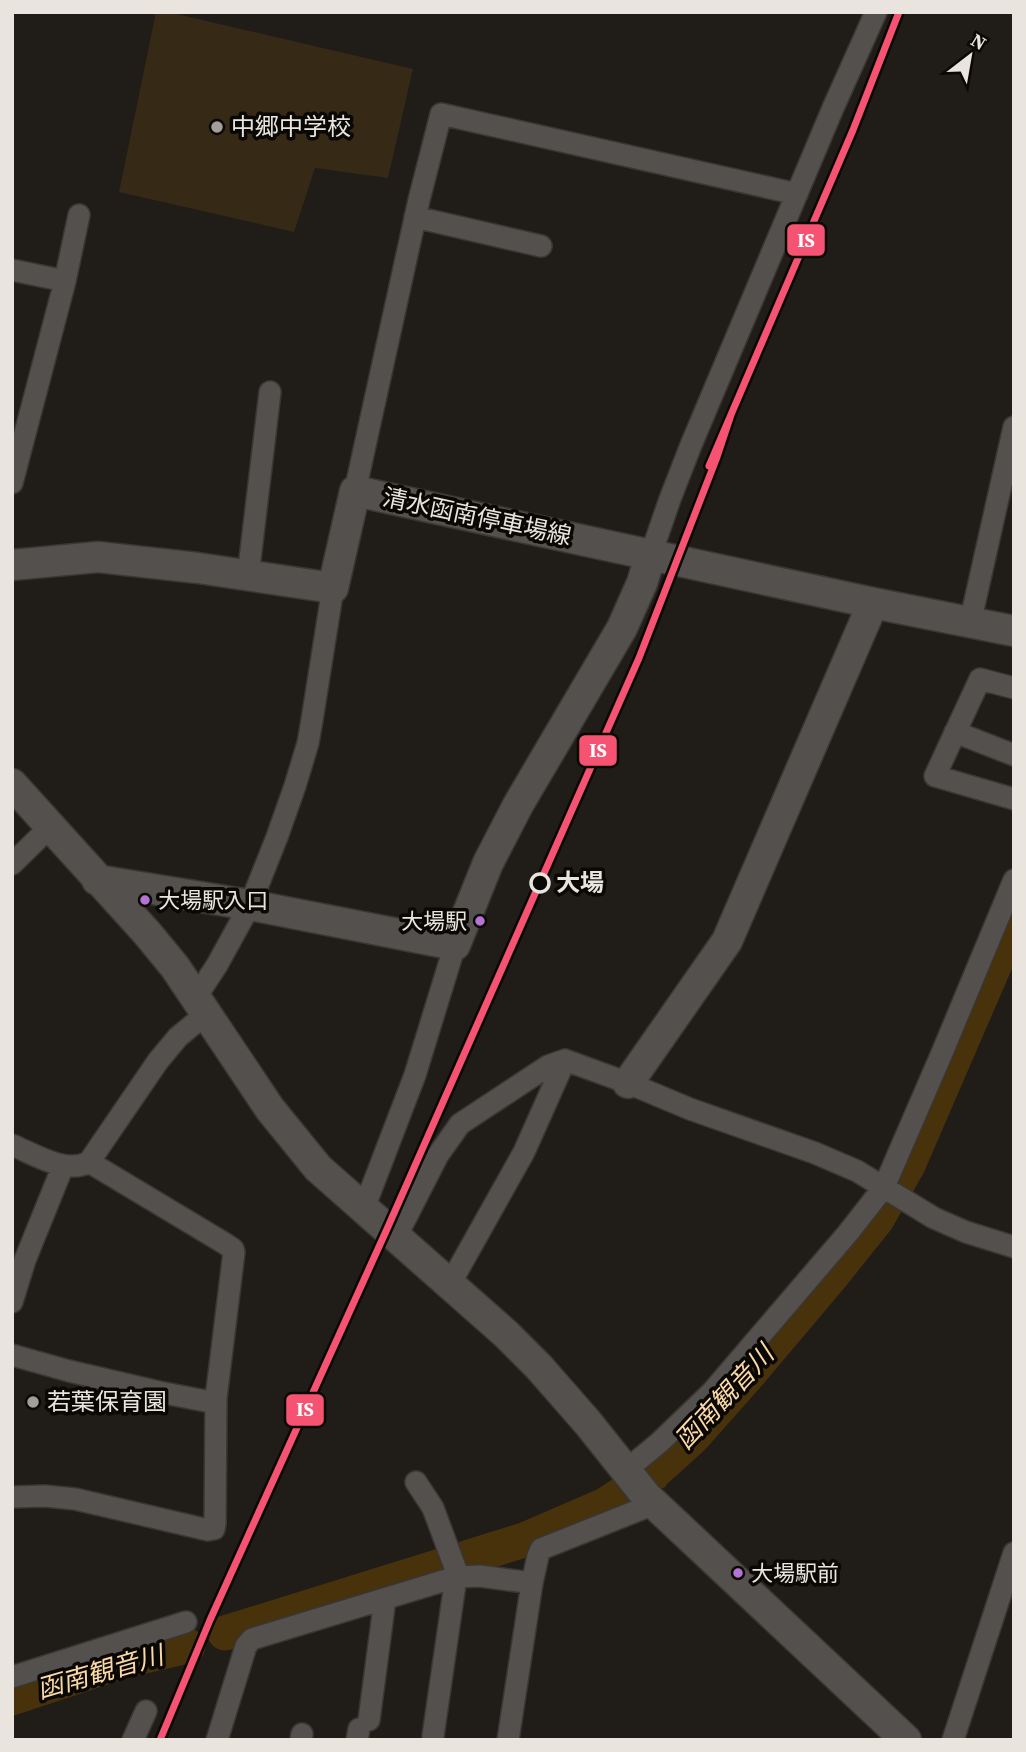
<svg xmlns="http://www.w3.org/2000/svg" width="1026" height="1752" font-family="'Source Serif 4','Noto Sans JP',serif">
<rect width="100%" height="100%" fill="#201c18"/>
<!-- park -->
<path fill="#362916" d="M 156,12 L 168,12 L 413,69 L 388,178 L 315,168 L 294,232 L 119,192 Z"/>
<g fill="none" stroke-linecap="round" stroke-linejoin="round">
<!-- stream -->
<path stroke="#48320b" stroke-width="6" d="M 652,1474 L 663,1485"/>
<!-- river -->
<path stroke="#48320b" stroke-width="35" d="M 225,1633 L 524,1540 L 605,1505 L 652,1474 L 693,1437 L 748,1375 L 829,1279 L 877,1219 L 908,1165 L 1014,920
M 12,1698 L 127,1660 L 188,1646"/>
<!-- street casing -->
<g stroke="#3a3633" stroke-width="24">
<path id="street" d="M 415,217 L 541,246
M 12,270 L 65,281
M 12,483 L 65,281 L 79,215
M 355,491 L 419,200 L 441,114 L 797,194
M 651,554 L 670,499 L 691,445 L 833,108 L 876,12
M 248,576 L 270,392
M 970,623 L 1014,427
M 1014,688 L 980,679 L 935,776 L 1014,799
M 955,732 L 1014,755
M 12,864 L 50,827
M 196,997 L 217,965 L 250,905 L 277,837 L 295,786 L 308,743 L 312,720 L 333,588
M 12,1145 C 34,1154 66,1175 89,1162 L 158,1061 L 178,1037 L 206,1014
M 364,1208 L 415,1075 L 455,945
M 396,1237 L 438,1155 L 460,1124 L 548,1066 L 565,1060 L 628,1083 L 690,1109 L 815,1153 L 857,1171 L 934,1218 L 966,1232 L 1014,1247
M 450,1284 L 524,1152 L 565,1060
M 12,1302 L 25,1260 L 63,1166
M 12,1355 L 69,1371 L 159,1392 L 216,1403
M 625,1471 L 660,1442 L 712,1392 L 848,1233 L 884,1187 L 942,1053 L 1014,880
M 416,1482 L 433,1508 L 456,1570 L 456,1577 L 433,1736
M 12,1497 L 45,1496 L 75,1499 L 208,1530 L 214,1529 L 215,1524 L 216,1398 L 234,1252 L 233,1249 L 224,1243 L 89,1162
M 12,1677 L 186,1622
M 369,1720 L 385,1599
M 133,1740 L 146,1711
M 217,1740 L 246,1646 L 252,1639 L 456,1577 L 480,1576 L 532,1583 L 538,1556 L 541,1549 L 654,1504
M 301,1740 L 302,1734
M 357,1740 L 359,1729
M 508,1740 L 532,1583
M 953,1740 L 1014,1553"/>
</g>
<!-- secondary casing -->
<g stroke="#3a3633" stroke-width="33">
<path id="secondary" d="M 12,565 L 98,557 L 198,568 L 333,588 L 355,491 L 873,603 L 1014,631
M 12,784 L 147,933 L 175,967 L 270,1109 L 318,1168 L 506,1334 L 539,1367 L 588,1423 L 647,1497 L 906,1740
M 97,880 L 250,905 L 455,945 L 488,863 L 518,805 L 622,628 L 642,583 L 651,554
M 628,1083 L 727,941 L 873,603"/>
</g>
<!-- street -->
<use href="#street" stroke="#53504d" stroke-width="21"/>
<!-- secondary -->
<use href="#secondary" stroke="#53504d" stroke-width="30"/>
<!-- rail-1 casing -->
<g stroke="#0a0805" stroke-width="12">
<path id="rail-1" d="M 709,466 L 853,130 L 899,12
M 160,1740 L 210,1620 L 387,1229 L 639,658 L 717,457 L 731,415"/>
</g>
<!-- rail-1 -->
<use href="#rail-1" stroke="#f65372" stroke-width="7"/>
</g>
<!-- markers -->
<g fill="#a39e99" stroke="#0a0805" stroke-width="2.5">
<circle cx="217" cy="127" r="7"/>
<circle cx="33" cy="1402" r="7"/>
</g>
<circle fill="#0a0805" stroke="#e9e4de" stroke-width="3.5" cx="540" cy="883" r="9"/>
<g fill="#b673d3" stroke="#0a0805" stroke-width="2.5">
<circle cx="145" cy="900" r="6"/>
<circle cx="480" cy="921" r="6"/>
<circle cx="738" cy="1573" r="6"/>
</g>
<g text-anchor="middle" stroke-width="7" stroke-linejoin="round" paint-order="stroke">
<!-- bus labels -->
<g font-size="22" fill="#e9e4de" stroke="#0a0805" text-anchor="start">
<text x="158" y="908">大場駅入口</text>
<text x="467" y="929" text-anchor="end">大場駅</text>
<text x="751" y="1581">大場駅前</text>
</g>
<!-- poi labels -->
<g font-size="24" fill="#e9e4de" stroke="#0a0805" text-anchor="start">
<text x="231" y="135">中郷中学校</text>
<text x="47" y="1410">若葉保育園</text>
</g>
<!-- street labels -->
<g font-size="24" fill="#e9e4de" stroke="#0a0805">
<text transform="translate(477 517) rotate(12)" y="8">清水函南停車場線</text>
</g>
<!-- stop labels -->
<g font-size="24" font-weight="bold" fill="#e9e4de" stroke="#0a0805" text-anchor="start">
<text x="556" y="891">大場</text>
</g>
<!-- water labels -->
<g font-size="26" font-style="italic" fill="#fcd8a6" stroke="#0a0805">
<text transform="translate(724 1397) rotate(-47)" y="9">函南観音川</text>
<text transform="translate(100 1672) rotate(-16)" y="9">函南観音川</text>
</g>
</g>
<g stroke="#0a0805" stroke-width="2.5">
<rect x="786" y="223" width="40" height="34" rx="7" fill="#f65372"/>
<rect x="578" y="734" width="40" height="33" rx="7" fill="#f65372"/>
<rect x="285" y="1393" width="40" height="34" rx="7" fill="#f65372"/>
</g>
<g font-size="19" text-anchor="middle" font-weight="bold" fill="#fff">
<text x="806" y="247">IS</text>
<text x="598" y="757">IS</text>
<text x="305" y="1416">IS</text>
</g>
<!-- border -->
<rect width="1026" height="1752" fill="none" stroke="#e9e4de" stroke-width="28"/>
<!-- north arrow -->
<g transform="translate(970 56) rotate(31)" stroke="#0a0805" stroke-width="5" paint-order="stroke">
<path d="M0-5L12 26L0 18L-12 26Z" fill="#e9e4de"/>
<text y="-10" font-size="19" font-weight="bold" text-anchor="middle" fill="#e9e4de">N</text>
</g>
</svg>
